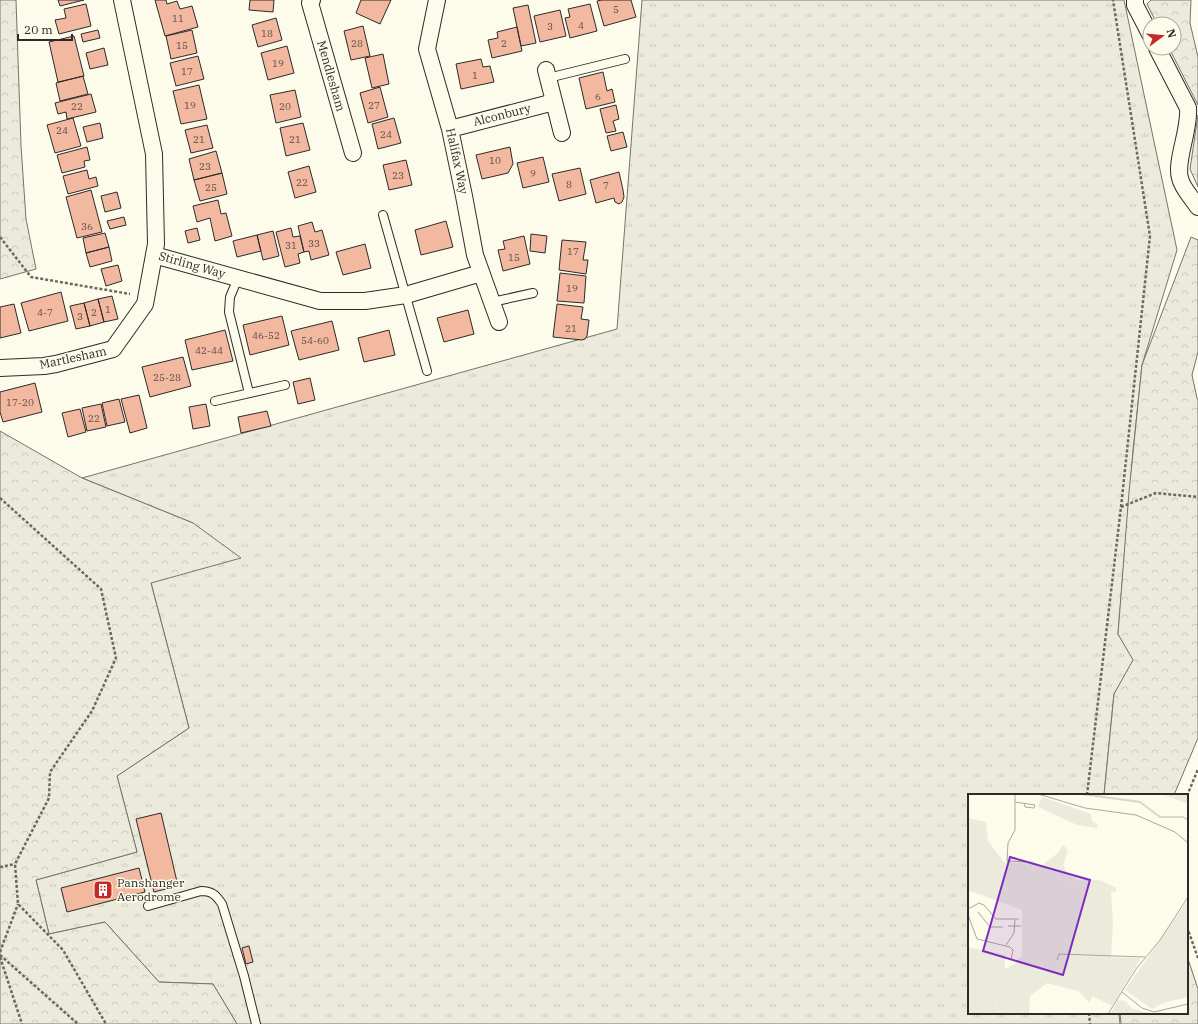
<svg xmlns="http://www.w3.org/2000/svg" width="1198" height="1024" font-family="'IBM Plex Serif',serif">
<defs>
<pattern id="grass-tufts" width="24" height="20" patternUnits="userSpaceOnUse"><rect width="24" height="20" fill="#ecebdb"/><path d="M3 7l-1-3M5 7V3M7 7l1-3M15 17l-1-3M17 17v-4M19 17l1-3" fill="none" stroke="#cbcabc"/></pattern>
<pattern id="forest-crowns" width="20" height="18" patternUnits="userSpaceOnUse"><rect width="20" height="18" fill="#ecebdb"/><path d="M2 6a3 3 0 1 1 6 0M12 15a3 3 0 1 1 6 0" fill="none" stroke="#cbcabc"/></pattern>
</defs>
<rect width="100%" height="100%" fill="#fdfbea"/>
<!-- grass -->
<path fill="url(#grass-tufts)" stroke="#74746e" d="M 642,0 L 1124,0 L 1177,250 L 1142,365 L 1133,451 L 1118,634 L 1134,660 L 1114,694 L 1104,795 L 969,795 L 969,1013 L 1119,1013 L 1120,1024 L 237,1024 L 213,984 L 159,982 L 105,922 L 49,934 L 36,880 L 137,852 L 117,776 L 189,728 L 151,583 L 193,523 L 82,478 L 617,329 Z"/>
<!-- forest -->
<path fill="url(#forest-crowns)" stroke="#74746e" d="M 0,0 L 16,0 L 21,146 L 26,219 L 36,269 L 0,279 Z
M 1151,0 L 1191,0 L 1190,23 L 1198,57 L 1198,105 L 1169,48 L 1174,48 L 1174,24 L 1157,24 L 1147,4 Z
M 1198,115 L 1198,187 L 1190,169 Z
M 1191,237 L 1198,240 L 1198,352 L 1192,375 L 1197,398 L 1198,400 L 1198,738 L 1174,795 L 1104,795 L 1114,694 L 1133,660 L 1118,634 L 1129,492 L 1142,365 Z
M 0,431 L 82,478 L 193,523 L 241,558 L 151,583 L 189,728 L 117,776 L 137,852 L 36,880 L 49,934 L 105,922 L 159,982 L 213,984 L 237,1024 L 0,1024 Z
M 1187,956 L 1198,989 L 1198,1024 L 1121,1024 L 1120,1013 L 1187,1013 Z"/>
<!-- building -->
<path fill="#f2b8a0" stroke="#2b2b2b" d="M 58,0 L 84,0 L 60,6 Z
M 155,0 L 166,0 L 167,4 L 177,1 L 180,9 L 192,6 L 198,27 L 165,36 Z
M 250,0 L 274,0 L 273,12 L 249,10 Z
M 361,0 L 391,0 L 380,24 L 356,13 Z
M 602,0 L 631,0 L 636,17 L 604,26 L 597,1 Z
M 86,4 L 91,26 L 59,34 L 55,20 L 66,18 L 64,9 Z
M 590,4 L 597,31 L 570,38 L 565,18 L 570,17 L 568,9 Z
M 528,5 L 536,43 L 521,46 L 513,8 Z
M 560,10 L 566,36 L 540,42 L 534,16 Z
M 276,18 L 282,40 L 258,47 L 252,25 Z
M 363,26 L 370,56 L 351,60 L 344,31 Z
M 517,27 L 522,51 L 492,58 L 488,40 L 498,38 L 497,32 Z
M 98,30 L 100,38 L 83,42 L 81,34 Z
M 192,30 L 197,53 L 171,59 L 166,36 Z
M 74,36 L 84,76 L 58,82 L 49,42 Z
M 287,46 L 294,73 L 268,80 L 261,53 Z
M 104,48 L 108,65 L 90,69 L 86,53 Z
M 383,54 L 389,84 L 372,88 L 365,58 Z
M 198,56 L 204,79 L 176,86 L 170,63 Z
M 481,59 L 483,67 L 490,66 L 494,82 L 461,89 L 456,64 Z
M 603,72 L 607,91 L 612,89 L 615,102 L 586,109 L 579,78 Z
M 83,76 L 88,94 L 60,101 L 56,83 Z
M 199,85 L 207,119 L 181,124 L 173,91 Z
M 380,87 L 388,117 L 368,123 L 360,93 Z
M 295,90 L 301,117 L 276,123 L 270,95 Z
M 91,94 L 96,112 L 67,119 L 66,112 L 58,114 L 55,103 Z
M 616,105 L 619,119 L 613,121 L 616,131 L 606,133 L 600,109 Z
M 73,118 L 81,146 L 55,153 L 47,125 Z
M 394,118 L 401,143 L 378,149 L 372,124 Z
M 100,123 L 103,138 L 87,142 L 83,127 Z
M 303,123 L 310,150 L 286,156 L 280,128 Z
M 207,125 L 213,148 L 191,153 L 185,130 Z
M 623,132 L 627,147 L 611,151 L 607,136 Z
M 87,147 L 90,160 L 84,161 L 85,167 L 62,173 L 57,155 Z
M 510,147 L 513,164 L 508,173 L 482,179 L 476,155 Z
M 216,151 L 222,173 L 194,180 L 189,159 Z
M 543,157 L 549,182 L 523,188 L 517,163 Z
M 406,160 L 412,185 L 389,190 L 383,165 Z
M 309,166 L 316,192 L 295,198 L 288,172 Z
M 580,168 L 586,194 L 559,201 L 552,174 Z
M 87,170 L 89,179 L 96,177 L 98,186 L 68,194 L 63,176 Z
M 619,172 L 623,190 L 624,197 L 622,202 L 619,204 L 615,202 L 614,198 L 596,203 L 590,180 Z
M 222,173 L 227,194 L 200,201 L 194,180 Z
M 91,190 L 102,232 L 77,238 L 66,197 Z
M 117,192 L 121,208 L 105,212 L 101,196 Z
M 218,200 L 221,214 L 226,213 L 232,236 L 215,241 L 210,218 L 197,222 L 193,206 Z
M 124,217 L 126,225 L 110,229 L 107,221 Z
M 446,221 L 453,247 L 421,255 L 415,230 Z
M 312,222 L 315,232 L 322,230 L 329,255 L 311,260 L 309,251 L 304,252 L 298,226 Z
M 197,228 L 200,240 L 188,243 L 185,231 Z
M 291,228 L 293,237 L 300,236 L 304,252 L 298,254 L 300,263 L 285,267 L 276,232 Z
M 273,231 L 279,256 L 263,260 L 257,235 Z
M 105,233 L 109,247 L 86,253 L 83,238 Z
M 531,234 L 547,236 L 545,253 L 530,251 Z
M 257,235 L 261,251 L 237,257 L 233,241 Z
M 524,236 L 530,264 L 503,271 L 498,250 L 505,249 L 503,241 Z
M 562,240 L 586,242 L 583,260 L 588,260 L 586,274 L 559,270 Z
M 365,244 L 371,268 L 343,275 L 336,252 Z
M 109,247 L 112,261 L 90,267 L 86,253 Z
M 118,265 L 122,281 L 106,286 L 101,269 Z
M 560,273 L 586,276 L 584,303 L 557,301 Z
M 61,292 L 68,321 L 29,331 L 21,303 Z
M 112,296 L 118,319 L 104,322 L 98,299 Z
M 98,299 L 104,322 L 90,326 L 84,303 Z
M 84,303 L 90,326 L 76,329 L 70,306 Z
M 14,304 L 21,333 L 0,338 L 0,307 Z
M 557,304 L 583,307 L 581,319 L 589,320 L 587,336 L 585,339 L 582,340 L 553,337 Z
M 468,310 L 474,334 L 444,342 L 437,318 Z
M 282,316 L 289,345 L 250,355 L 243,325 Z
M 332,321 L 339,350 L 299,360 L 291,331 Z
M 225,330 L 233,361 L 192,370 L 185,340 Z
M 389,330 L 395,355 L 364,362 L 358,338 Z
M 183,357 L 191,386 L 150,397 L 142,367 Z
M 310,378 L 315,400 L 298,404 L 293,382 Z
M 35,383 L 42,412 L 3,422 L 0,412 L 0,392 Z
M 139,395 L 147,428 L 130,433 L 121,399 Z
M 119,399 L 125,422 L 107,426 L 102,403 Z
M 101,404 L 106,427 L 87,431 L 82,408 Z
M 206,404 L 210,426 L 193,429 L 189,407 Z
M 80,409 L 86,432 L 68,437 L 62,413 Z
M 267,411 L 271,426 L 241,433 L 238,417 Z
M 161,813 L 178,886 L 154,892 L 136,819 Z
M 139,868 L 145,892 L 67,912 L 61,888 Z
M 249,946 L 253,962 L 246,964 L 242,948 Z"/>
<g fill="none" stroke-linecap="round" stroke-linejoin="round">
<!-- service casing -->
<g stroke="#2b2b2b" stroke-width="10">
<path id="service" d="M 548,78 L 625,59
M 383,215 L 427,371
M 238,278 L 230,297 L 229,312 L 249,393
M 492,302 L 533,293
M 215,401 L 285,385
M 148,906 L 201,891 C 212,891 216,895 222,904 L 244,976 L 256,1024"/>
</g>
<!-- minor casing -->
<g stroke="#2b2b2b" stroke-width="18">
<path id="minor" d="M 312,0 L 310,3 L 353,153
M 437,0 L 427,49 L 450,129 L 464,196 L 475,255 L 499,322
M 1135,0 L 1135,5 L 1150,34
M 1157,48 L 1188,108 C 1190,130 1175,161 1180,178 C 1182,188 1192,198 1198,207
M 546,70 L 562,133
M 450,129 L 554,102
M 154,255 L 320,301 L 365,301 L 406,295 L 481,273
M 0,368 L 44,366 L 56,364 L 113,349 L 145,304 L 156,244 L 154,154 L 122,0"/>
</g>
<!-- path -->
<path stroke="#6a6964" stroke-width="2.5" stroke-dasharray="3 2" stroke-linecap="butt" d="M 0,237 L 31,277 L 130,294
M 0,498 L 101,589 L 116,658 L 92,711 L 50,772 L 49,798 L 15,864 L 18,904 L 63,950 L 106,1024
M 1121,507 L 1156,493 L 1198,497
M 1087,795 L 1121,507 L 1150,236 L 1113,0
M 1187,796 L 1198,769
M 0,867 L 15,864
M 1187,927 L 1198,958
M 0,952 L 18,904
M 0,955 L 78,1024
M 0,957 L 22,1024
M 1089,1013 L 1090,1024"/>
<!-- service -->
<use href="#service" stroke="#fdfbea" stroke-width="8"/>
<!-- minor -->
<use href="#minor" stroke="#fdfbea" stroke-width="16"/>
</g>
<!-- icons -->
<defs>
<g id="building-square" transform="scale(1)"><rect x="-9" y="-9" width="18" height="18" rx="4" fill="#c62828" stroke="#fdfbea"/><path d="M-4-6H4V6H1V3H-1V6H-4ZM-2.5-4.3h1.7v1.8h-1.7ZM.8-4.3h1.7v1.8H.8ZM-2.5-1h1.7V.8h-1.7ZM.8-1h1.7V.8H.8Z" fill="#fff"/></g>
</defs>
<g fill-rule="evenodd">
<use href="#building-square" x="103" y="890"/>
</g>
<g text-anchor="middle" stroke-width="3" stroke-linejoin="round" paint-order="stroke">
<!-- number labels -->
<g font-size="10" fill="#5d4e48">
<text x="616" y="13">5</text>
<text x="178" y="22">11</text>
<text x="581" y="29">4</text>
<text x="550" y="30">3</text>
<text x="267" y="37">18</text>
<text x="357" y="47">28</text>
<text x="504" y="47">2</text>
<text x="182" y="49">15</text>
<text x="278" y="67">19</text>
<text x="187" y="75">17</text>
<text x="475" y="79">1</text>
<text x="598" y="100">6</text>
<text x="190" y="109">19</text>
<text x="374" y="109">27</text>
<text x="77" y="110">22</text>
<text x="285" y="110">20</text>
<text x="62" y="134">24</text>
<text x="386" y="138">24</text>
<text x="199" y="143">21</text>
<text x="295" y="143">21</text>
<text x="495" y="164">10</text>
<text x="205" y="170">23</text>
<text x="533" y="177">9</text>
<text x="398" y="179">23</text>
<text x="302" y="186">22</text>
<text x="569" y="188">8</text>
<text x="606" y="189">7</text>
<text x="211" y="191">25</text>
<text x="87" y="230">36</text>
<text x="314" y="247">33</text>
<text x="291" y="249">31</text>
<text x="573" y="255">17</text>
<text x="514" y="261">15</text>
<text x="572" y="292">19</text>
<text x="108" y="313">1</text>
<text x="45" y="316">4-7</text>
<text x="94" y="316">2</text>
<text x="80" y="320">3</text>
<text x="571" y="332">21</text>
<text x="266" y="339">46-52</text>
<text x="315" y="344">54-60</text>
<text x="209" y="354">42-44</text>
<text x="167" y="381">25-28</text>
<text x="20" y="406">17-20</text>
<text x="94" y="422">22</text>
</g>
<!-- street labels -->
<g font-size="12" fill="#2b2b2b" stroke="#fdfbea">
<text transform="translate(331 76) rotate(74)" y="4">Mendlesham</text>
<text transform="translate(502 115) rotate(-14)" y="4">Alconbury</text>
<text transform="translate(457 161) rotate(78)" y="4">Halifax Way</text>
<text transform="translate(192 265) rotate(16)" y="4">Stirling Way</text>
<text transform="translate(73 358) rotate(-12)" y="4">Martlesham</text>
</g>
<!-- poi labels -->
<g font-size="12" fill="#2b2b2b" stroke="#fdfbea" text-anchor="start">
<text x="117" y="887">Panshanger<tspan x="117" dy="14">Aerodrome</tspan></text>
</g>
</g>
<!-- overview -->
<g transform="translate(968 794)">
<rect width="220" height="220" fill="#fdfbea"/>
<path d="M 194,0 L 220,0 L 220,10 ZM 0,24 L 18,28 L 20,47 L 36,68 L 61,70 L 103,89 L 143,97 L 145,128 L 143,164 L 101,162 L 90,170 L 89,175 L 85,175 L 78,166 L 64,159 L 64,152 L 54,162 L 54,116 L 0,96 ZM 0,154 L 36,162 L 27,220 L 0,220 Z" fill="#ecebdb"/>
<path d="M 74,3 L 123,20 L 124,27 L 130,30 L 129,34 L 109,31 L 70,13 ZM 95,51 L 100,56 L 95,71 L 99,79 L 110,86 L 131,86 L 148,94 L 148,98 L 103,89 L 69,76 L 60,69 L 63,66 L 73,72 L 90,59 ZM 220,106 L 220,203 L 195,209 L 184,215 L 157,196 ZM 64,151 L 64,159 L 76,159 L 78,166 L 85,166 L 85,175 L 89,175 L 90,170 L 101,162 L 173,164 L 144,212 L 125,202 L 121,208 L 110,197 L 79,189 L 62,202 L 61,220 L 0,220 L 0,216 L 24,219 L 29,211 L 31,176 L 30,166 L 0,158 L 0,153 L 37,161 L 37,175 L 45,171 ZM 150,206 L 157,207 L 165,215 L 187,220 L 142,220 Z" fill="#ecebdb"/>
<path fill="none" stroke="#d8d7c9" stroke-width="2" d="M 114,0 L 172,8 L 192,23 L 215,23 L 220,26"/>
<path fill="none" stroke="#a9a89e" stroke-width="1" d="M 47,0 L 47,36 L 40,49 L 39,67 L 58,68M 70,0 L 117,14 L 168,21 L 207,38 L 220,49M 47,8 L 67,11 L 66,14 L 57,13 L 56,9M 0,115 L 11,109 L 16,111 L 28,125 L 51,125M 10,118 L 22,133 L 35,133M 0,121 L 9,145 L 42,153 L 45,156 L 43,166M 40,132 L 53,132M 38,151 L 46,139 L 47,126M 89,166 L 91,160 L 177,163M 154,198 L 174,214 L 186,218 L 220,210M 140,220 L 168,175 L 192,146 L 220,103"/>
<path fill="#7b2cbf" fill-opacity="0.15" stroke="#7b2cbf" stroke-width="2" d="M 42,63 L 122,86 L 95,181 L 15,157 Z"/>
<rect width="220" height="220" fill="none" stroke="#2b2b2b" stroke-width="2"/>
</g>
<!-- north arrow -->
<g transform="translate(1162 36) rotate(74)"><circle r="19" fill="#fdfbea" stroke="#a9a89e"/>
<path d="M0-3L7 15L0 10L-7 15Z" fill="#c62828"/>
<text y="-6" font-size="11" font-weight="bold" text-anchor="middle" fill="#2b2b2b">N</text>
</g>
<!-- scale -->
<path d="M18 34v6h54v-6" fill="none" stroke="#2b2b2b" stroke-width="2"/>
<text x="24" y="34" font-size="12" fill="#2b2b2b" stroke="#fdfbea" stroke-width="3" paint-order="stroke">20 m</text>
</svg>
